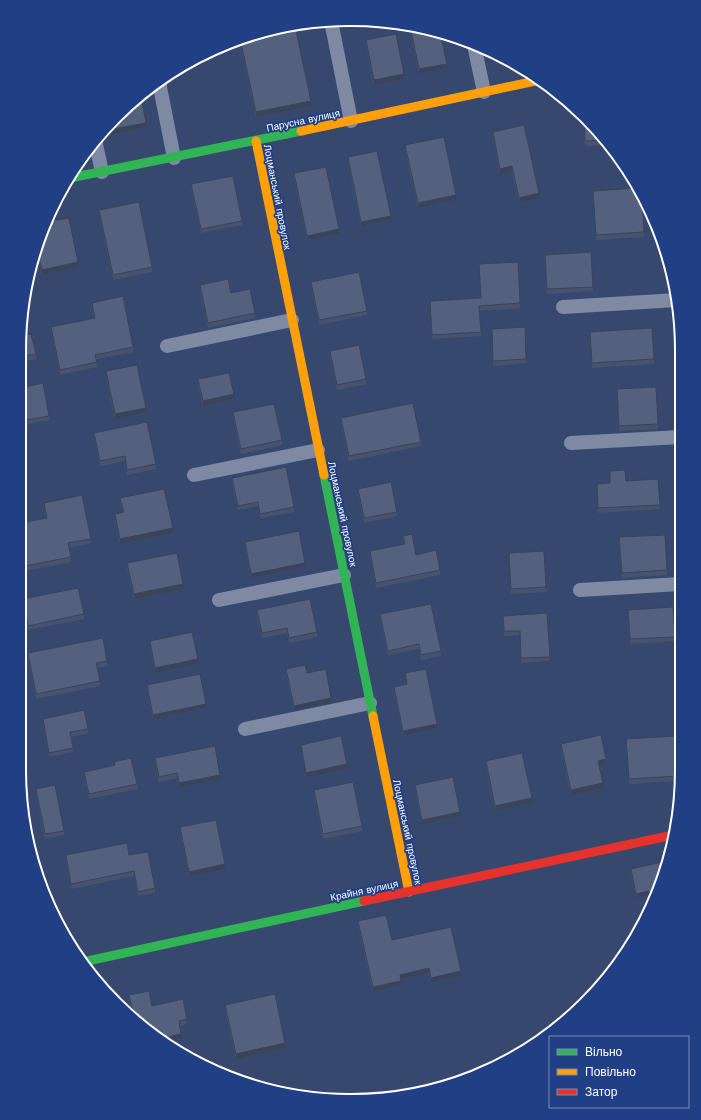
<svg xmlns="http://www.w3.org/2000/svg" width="701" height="1120" font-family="'Work Sans',sans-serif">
<rect width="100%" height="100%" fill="#37486e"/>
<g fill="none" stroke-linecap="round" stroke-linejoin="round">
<!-- lane -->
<path stroke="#7e89a4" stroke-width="14" d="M 331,21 L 351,121
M 474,45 L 484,92
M 159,82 L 174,158
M 95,140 L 102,172
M 563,307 L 677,300
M 167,346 L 292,320
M 571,443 L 681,437
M 194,475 L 318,450
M 580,590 L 680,584
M 219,600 L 344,575
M 245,729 L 370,703"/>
<!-- fast -->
<path stroke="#30b455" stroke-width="9" d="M 70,178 L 301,131
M 324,475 L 373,716
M 83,962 L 364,901"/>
<!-- slow -->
<path stroke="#ff9f0a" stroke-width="9" d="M 301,131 L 540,80
M 256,141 L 324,475
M 373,716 L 409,892"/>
<!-- jam -->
<path stroke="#e5322d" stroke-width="9" d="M 364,901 L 673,835"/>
</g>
<!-- wall -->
<path fill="#47536d" d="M 409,26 L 437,30 L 447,68 L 419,74 Z
M 240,38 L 311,106 L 256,117 L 240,42 Z
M 366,40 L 404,79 L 374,85 L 366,45 Z
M 583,117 L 600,132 L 608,145 L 585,146 Z
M 493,132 L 539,198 L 519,203 L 512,171 L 500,174 L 493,137 Z
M 405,145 L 456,200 L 418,208 L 405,150 Z
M 348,157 L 391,220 L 361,227 L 348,162 Z
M 294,173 L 339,234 L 307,240 L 294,178 Z
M 191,184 L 242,221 L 242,225 L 201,233 L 191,189 Z
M 593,196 L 644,232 L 644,237 L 596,240 Z
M 99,210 L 152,267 L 152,272 L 113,280 L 99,214 Z
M 44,224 L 78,267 L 42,275 L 37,251 Z
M 545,259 L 593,287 L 593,291 L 547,294 Z
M 479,264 L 520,303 L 520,308 L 480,311 L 481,336 L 432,339 L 430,306 L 481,298 Z
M 311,282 L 367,311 L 367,315 L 319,325 L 311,287 Z
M 200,285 L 231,293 L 255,313 L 255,318 L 208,328 L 200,290 Z
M 92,303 L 133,347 L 133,352 L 96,359 L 97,367 L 60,375 L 51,331 L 51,327 L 94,318 L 92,307 Z
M 492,334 L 526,359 L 526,363 L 493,366 Z
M 22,336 L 36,354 L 36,359 L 21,362 Z
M 590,336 L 654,359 L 654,364 L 592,368 Z
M 330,351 L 366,379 L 366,384 L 337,390 L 330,356 Z
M 106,371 L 146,412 L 115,419 L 106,376 Z
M 198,379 L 234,399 L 203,406 L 198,384 Z
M 21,388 L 49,416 L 49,420 L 21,426 Z
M 617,394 L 658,424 L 658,429 L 619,431 Z
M 233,412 L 282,440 L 282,445 L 241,454 L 233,417 Z
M 341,418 L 421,442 L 421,446 L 349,461 L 341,423 Z
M 94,433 L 156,464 L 156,469 L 127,475 L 125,461 L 100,466 L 94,437 Z
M 232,478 L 294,507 L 294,512 L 260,518 L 258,506 L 238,510 L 232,483 Z
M 626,481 L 660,505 L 660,509 L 598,513 L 597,488 L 610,483 Z
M 358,489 L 397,512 L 397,516 L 364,523 L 358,494 Z
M 120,498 L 173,533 L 120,544 L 115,518 L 115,514 L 123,512 L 120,502 Z
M 44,503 L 91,539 L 91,543 L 69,548 L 71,557 L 71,562 L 20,572 L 20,523 L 46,518 L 44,507 Z
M 403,536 L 416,555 L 440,570 L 440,575 L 376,588 L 370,556 L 370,551 L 404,545 Z
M 245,542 L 305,567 L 251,578 L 245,547 Z
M 619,542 L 667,570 L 667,575 L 622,578 Z
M 509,558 L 546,587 L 546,592 L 511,594 Z
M 127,563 L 183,589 L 134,599 L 127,568 Z
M 23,599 L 84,614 L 84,619 L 28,630 L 23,604 Z
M 257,610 L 317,632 L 317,637 L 289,643 L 287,633 L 262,638 L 257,615 Z
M 380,614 L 441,651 L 441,656 L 421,660 L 419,649 L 388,655 L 380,619 Z
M 628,614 L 675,637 L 675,641 L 630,644 Z
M 503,616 L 550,657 L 550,661 L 521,663 L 520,635 L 504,636 Z
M 150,641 L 198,664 L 155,673 L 150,646 Z
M 28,653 L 107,661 L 107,666 L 97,668 L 100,681 L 100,686 L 36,699 L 28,658 Z
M 286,669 L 307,673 L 331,703 L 294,710 L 286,674 Z
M 405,673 L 437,728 L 403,736 L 394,691 L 394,687 L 406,684 L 405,678 Z
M 147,685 L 206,708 L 153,719 L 147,689 Z
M 19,689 L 22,700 L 22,705 L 19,705 Z
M 43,719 L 88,729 L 88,733 L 71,737 L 73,748 L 73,752 L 49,757 L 43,724 Z
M 561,744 L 606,764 L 599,765 L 603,788 L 571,795 L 561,749 Z
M 626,744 L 678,776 L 678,781 L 629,784 Z
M 301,745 L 347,769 L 306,777 L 301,749 Z
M 155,758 L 220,779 L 179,788 L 177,778 L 159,782 L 155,763 Z
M 486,761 L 532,803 L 495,811 L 486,766 Z
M 114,762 L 137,784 L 137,789 L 89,799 L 84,776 L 84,772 L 114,766 Z
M 415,785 L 460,816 L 422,824 L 415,790 Z
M 36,789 L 64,831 L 64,835 L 45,839 L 36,794 Z
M 314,790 L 362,826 L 362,831 L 323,839 L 314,795 Z
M 180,827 L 225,869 L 189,877 L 180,832 Z
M 66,855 L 129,855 L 155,888 L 155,893 L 138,896 L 134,876 L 71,889 L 66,860 Z
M 631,869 L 657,896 L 651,906 L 649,896 L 636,898 L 631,874 Z
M 358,921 L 392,940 L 461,976 L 431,982 L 429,973 L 401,979 L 401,985 L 373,992 L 358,926 Z
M 129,995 L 152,1006 L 187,1019 L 187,1024 L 180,1026 L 181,1039 L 167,1042 L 149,1032 L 133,1016 L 129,1000 Z
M 225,1005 L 285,1048 L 236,1059 L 225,1010 Z"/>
<!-- shaded-wall -->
<path fill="#3a4459" d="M 447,64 L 447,68 L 419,74 L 419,69 Z
M 404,74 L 404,79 L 374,85 L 374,80 Z
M 311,101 L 311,106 L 256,117 L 256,112 Z
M 146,123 L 146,127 L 108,135 L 108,130 Z
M 512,166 L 512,171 L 500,174 L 500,169 Z
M 539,193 L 539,198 L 519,203 L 519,198 Z
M 456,195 L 456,200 L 418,208 L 418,203 Z
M 391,216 L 391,220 L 361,227 L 361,222 Z
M 339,229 L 339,234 L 307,240 L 307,236 Z
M 78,262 L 78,267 L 42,275 L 42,270 Z
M 234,394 L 234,399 L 203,406 L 203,401 Z
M 146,408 L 146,412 L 115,419 L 115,414 Z
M 173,528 L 173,533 L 120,544 L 120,539 Z
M 305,563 L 305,567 L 251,578 L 251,574 Z
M 183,584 L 183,589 L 134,599 L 134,594 Z
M 198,659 L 198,664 L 155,673 L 155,668 Z
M 331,698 L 331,703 L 294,710 L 294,706 Z
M 206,704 L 206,708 L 153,719 L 153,715 Z
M 437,724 L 437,728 L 403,736 L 403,731 Z
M 606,759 L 606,764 L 598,765 L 598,761 Z
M 347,764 L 347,769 L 306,777 L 306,773 Z
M 220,775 L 220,779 L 179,788 L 179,783 Z
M 603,783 L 603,788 L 571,795 L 571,790 Z
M 532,798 L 532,803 L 495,811 L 495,806 Z
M 460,812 L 460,816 L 422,824 L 422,820 Z
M 225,864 L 225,869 L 189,877 L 189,872 Z
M 649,891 L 649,896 L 636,898 L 636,894 Z
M 429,968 L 429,973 L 400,979 L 400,975 Z
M 461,971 L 461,976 L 431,982 L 431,978 Z
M 401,981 L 401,985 L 373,992 L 373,987 Z
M 181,1034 L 181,1039 L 167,1042 L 160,1039 Z
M 285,1043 L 285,1048 L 236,1059 L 236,1054 Z"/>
<!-- building -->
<path fill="#53617f" stroke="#3a4459" d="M 295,26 L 311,101 L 256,112 L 240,38 L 243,37 Z
M 410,26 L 437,30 L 440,32 L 447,64 L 419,69 Z
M 396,34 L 404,74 L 374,80 L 366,40 Z
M 141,95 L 146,123 L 108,130 L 108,127 L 132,101 Z
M 584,117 L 600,132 L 605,140 L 585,141 Z
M 524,125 L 539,193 L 519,198 L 512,166 L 500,169 L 493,132 Z
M 444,137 L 456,195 L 418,203 L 405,145 Z
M 377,151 L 391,216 L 361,222 L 348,157 Z
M 326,167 L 339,229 L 307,236 L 294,173 Z
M 233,176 L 242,221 L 201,229 L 191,184 Z
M 637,188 L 642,195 L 644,232 L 596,235 L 593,191 Z
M 139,202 L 152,267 L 113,275 L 99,210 Z
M 69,218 L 78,262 L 42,270 L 37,249 L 44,224 L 45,222 Z
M 591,252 L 593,287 L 547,289 L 545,255 Z
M 518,262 L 520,303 L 479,306 L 481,332 L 432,335 L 430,301 L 481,298 L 479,264 Z
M 359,272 L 367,311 L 319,320 L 311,282 Z
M 228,279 L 231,293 L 250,289 L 255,313 L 208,323 L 200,285 Z
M 123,296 L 133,347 L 95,355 L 97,362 L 60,370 L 51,327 L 95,318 L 92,303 Z
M 525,327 L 526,359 L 493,361 L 492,329 Z
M 652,328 L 654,359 L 592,363 L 590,332 Z
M 31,334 L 36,354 L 22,357 L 22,336 Z
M 359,345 L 366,379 L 337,385 L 330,351 Z
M 137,365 L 146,408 L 115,414 L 106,371 Z
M 229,373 L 234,394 L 203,401 L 198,379 Z
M 43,383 L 49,416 L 21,421 L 21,388 Z
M 656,387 L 658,424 L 619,426 L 617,389 Z
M 413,403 L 421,442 L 349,456 L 341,418 Z
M 274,404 L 282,440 L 241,449 L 233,412 Z
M 147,422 L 156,464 L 127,470 L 125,456 L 100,461 L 94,433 Z
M 286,467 L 294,507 L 260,514 L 258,502 L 238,506 L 232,478 Z
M 625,470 L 626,481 L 658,479 L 660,505 L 598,508 L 597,484 L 610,483 L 610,471 Z
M 391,482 L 397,512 L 364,518 L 358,489 Z
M 164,489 L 173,528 L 120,539 L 115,514 L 124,512 L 120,498 Z
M 82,495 L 91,539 L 68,543 L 71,557 L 20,567 L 20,523 L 47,518 L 44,503 Z
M 299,531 L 305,563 L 251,574 L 245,542 Z
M 412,534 L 416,555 L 436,550 L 440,570 L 376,583 L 370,551 L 405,544 L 403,536 Z
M 665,535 L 667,570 L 622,573 L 619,537 Z
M 544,551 L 546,587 L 511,589 L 509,553 Z
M 177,553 L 183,584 L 134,594 L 127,563 Z
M 78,588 L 84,614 L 28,626 L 23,599 Z
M 310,599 L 317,632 L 289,638 L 287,628 L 262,633 L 257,610 Z
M 431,604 L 441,651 L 421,655 L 419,644 L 388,651 L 380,614 Z
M 673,607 L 675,637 L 630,639 L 628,610 Z
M 547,613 L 550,657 L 521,658 L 520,631 L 504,631 L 503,616 Z
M 192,632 L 198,659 L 155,668 L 150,641 Z
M 103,638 L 107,661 L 96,663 L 100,681 L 36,694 L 28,653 Z
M 305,665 L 307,673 L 326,669 L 331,698 L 294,706 L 286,669 Z
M 426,669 L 437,724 L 403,731 L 394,687 L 407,684 L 405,673 Z
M 200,674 L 206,704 L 153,715 L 147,685 Z
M 19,689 L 22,700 L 19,700 Z
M 84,710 L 88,729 L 70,732 L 73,748 L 49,753 L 43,719 Z
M 601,735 L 606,759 L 598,761 L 603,783 L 571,790 L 561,744 Z
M 341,736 L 347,764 L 306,773 L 301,745 Z
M 675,736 L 678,776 L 629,779 L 626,739 Z
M 215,746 L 220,775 L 179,783 L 177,773 L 159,777 L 155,758 Z
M 522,753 L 532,798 L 495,806 L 486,761 Z
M 131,758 L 137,784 L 89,794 L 84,772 L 115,765 L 114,762 Z
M 453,777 L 460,812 L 422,820 L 415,785 Z
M 353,782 L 362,826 L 323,834 L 314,790 Z
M 55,785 L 64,831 L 45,834 L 36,789 Z
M 216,820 L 225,864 L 189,872 L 180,827 Z
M 127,843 L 129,855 L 148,852 L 155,888 L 138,892 L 134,871 L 71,884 L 66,855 Z
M 666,861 L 657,896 L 652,905 L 649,891 L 636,894 L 631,869 Z
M 386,915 L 392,940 L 451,927 L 461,971 L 431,978 L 429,968 L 400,975 L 401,981 L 373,987 L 358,921 Z
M 149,991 L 152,1006 L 183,999 L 187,1019 L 179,1021 L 181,1034 L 160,1039 L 149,1032 L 134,1017 L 129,995 Z
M 275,994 L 285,1043 L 236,1054 L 225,1005 Z"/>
<g text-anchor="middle" stroke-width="3.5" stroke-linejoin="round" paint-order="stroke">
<!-- street labels -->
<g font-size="10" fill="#fff" stroke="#213f84">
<text transform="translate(303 120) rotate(-12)" y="4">Парусна вулиця</text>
<text transform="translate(278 197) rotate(79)" y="4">Лоцманський провулок</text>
<text transform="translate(343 514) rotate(78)" y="4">Лоцманський провулок</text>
<text transform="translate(408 832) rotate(78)" y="4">Лоцманський провулок</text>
<text transform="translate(364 890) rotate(-12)" y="4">Крайня вулиця</text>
</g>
</g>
<!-- crop -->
<path d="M0 0H701V1120H0ZM350 26H351A324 324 0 0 1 675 350V770A324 324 0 0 1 351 1094H350A324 324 0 0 1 26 770V350A324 324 0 0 1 350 26Z" fill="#213f84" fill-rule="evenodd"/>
<path fill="none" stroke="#fff" stroke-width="2" d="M350 26H351A324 324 0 0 1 675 350V770A324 324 0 0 1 351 1094H350A324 324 0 0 1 26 770V350A324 324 0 0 1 350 26Z"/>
<!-- legend -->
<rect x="549" y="1036" width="140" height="72" fill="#213f84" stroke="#7a8cb5"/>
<rect x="557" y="1049" width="20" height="6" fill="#30b455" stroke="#7a8cb5"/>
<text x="585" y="1056" font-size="12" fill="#ffffff">Вільно</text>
<rect x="557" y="1069" width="20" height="6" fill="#ff9f0a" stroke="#7a8cb5"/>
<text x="585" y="1076" font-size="12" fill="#ffffff">Повільно</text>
<rect x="557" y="1089" width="20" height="6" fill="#e5322d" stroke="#7a8cb5"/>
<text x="585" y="1096" font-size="12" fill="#ffffff">Затор</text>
</svg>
